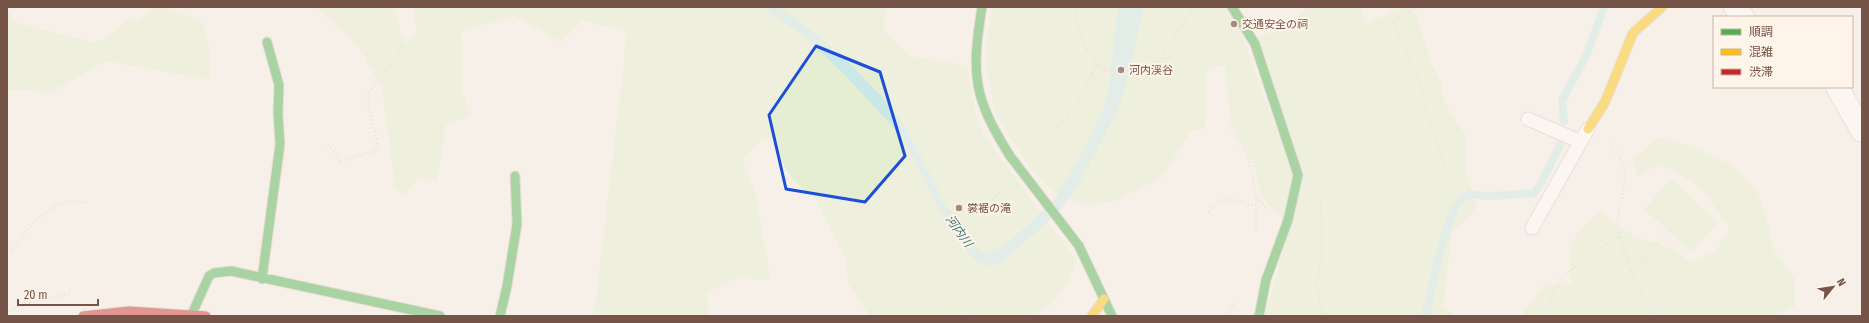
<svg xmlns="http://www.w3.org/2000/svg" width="1869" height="323" font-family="'Fira Sans Condensed','Noto Sans JP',sans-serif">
<rect width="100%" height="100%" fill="#f7f0e8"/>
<!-- green -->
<path fill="#e5edd2" d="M 158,7 L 163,7 L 202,22 L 210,52 L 211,80 L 106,61 L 50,93 L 15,89 L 7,91 L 7,9 L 16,22 L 94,43 L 105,39 L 127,21 L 138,19 Z
M 317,7 L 394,7 L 403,43 L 418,34 L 412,7 L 887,7 L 883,31 L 910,56 L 967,66 L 977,119 L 984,135 L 1077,261 C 1070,281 1055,307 1034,315 C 1026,319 980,316 969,316 L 963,313 L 948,316 L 870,316 L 848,283 L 845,257 L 815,199 L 792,179 L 766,134 L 742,159 L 755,192 L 771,280 L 754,280 L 743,276 L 707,291 L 708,316 L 594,316 L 624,61 L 626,30 L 581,21 L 561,42 L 512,15 L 502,20 L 461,31 L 462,93 L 472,115 L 446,124 L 437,181 L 420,178 L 402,196 L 395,186 L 382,89 L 359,48 Z
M 992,7 L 1225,7 L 1241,34 L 1292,173 L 1283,219 L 1262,197 L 1253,165 L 1230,120 L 1225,65 L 1206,69 L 1205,128 L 1191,131 L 1163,176 L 1116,201 L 1087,205 L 1055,194 L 1031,169 L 996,116 L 987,74 L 986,45 Z
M 1310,7 L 1361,7 L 1366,24 L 1401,7 L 1409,7 L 1417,15 L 1430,61 L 1442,83 L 1444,102 L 1465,135 L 1466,171 L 1477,207 L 1452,233 L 1443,307 L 1455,316 L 1265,316 L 1303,180 L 1256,39 L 1284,25 Z
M 1659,137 L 1699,149 L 1732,165 L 1757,190 L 1766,215 L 1774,250 L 1795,279 L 1795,306 L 1776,316 L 1521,316 L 1545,284 L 1571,285 L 1570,249 L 1578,232 L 1602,210 L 1614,223 L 1635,237 L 1664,245 L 1692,262 L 1715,252 L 1730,228 L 1700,187 L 1660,163 L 1638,177 L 1633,159 Z
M 1671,179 L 1718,223 L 1691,252 L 1644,209 Z"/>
<!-- water -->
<path fill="#cae8e8" d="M 763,7 L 780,7 L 810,29 L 848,62 L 881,96 L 906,127 L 946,206 L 980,251 L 989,253 L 1008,243 L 1055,199 L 1084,150 L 1104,107 L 1109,87 L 1118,7 L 1144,7 L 1123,97 L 1116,114 L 1078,185 L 1062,208 L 1039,230 L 1000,263 L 990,266 L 976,261 L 959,242 L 941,213 L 903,138 L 843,73 L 804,36 Z"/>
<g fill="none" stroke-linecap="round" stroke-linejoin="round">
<!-- stream -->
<path stroke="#cae8e8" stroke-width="8" d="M 1564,121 L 1562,100 L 1587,54 L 1604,7
M 1425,316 C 1433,293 1445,203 1467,195 C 1473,193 1482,196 1488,196 C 1504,196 1518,194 1534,193 L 1540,185 L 1560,145"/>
<!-- lane casing -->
<g stroke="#d6cbc5" stroke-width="15">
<path id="lane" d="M 1528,119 L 1581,142
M 1532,228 L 1588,129"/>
</g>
<!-- street casing -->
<g stroke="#d6cbc5" stroke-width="24">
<path id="street" d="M 1735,7 L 1743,17
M 1837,87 L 1862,131"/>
</g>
<!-- fast casing -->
<g stroke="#d6cbc4" stroke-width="11">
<path id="fast" d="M 982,7 C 971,75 973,97 1010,156
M 1232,7 L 1255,44 L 1298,175 L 1288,220 L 1266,280 L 1259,316
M 1079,246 L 1112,316
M 262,279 L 280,144 L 278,113 L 279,85 L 267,42
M 191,316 L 209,276 L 214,273 L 231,271 L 440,316
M 500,316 L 507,286 L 517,224 L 515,176"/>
</g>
<!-- slow casing -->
<g stroke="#d6cbc4" stroke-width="11">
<path id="slow" d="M 1588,129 L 1605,102 L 1633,33 L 1662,7
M 1092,316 L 1104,299"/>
</g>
<!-- jam casing -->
<g stroke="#d6cbc4" stroke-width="11">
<path id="jam" d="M 83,316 L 129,311 L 206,316"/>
</g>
<!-- path -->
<path stroke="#dad0cb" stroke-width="2.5" stroke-dasharray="1 3" stroke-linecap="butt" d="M 1077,7 L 1075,22 L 1087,49 L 1096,64 L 1106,71 L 1136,70 L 1160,60 L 1193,7
M 1417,7 L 1394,22 L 1419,83 L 1447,172
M 1230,126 C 1235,136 1243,146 1247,156 C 1256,180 1257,205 1256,230
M 1610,141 C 1612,151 1622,157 1624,168 C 1627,187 1618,207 1617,225 C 1617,230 1620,236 1621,240 C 1628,269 1640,293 1658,316
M 328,145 L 341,161 L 373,152 L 378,146 L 368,104 L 369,92 L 397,58 L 405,37
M 1037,151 C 1063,122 1082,101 1096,64
M 1257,198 L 1266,208
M 1320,198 L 1322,228 L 1321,260 L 1316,285 L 1323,316
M 993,199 L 1003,189
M 1209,212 C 1219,192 1238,202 1257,206
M 7,252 L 11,252 C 21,235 45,207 65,202 C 72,200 80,202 87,203
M 1631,272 L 1674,227
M 7,312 L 29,303 L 72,293
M 1227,316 L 1235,301
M 1542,316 L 1561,278 L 1588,256 L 1620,236"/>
<!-- lane -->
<use href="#lane" stroke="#fefdfc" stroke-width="13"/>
<!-- street -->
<use href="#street" stroke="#fefdfc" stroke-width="22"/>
<!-- fast -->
<use href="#fast" stroke="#4caf50" stroke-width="9"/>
<!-- slow -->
<use href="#slow" stroke="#ffc107" stroke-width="9"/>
<!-- jam -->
<use href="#jam" stroke="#c62828" stroke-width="9"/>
<!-- fast-bridge casing -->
<g stroke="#d6cbc4" stroke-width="11" stroke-linecap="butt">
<path id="fast-bridge" d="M 1010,156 L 1079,246"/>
</g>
<!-- fast-bridge -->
<use href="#fast-bridge" stroke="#4caf50" stroke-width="9"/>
</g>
<!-- marked area -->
<path d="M0 0H1869V323H0ZM 816,46 L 880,72 L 905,156 L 865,202 L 786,189 L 769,115 Z" fill="#f7f0e8" fill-opacity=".55" fill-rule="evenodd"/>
<path fill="none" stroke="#1d4ed8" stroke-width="3" stroke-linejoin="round" d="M 816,46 L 880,72 L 905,156 L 865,202 L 786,189 L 769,115 Z"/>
<!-- markers -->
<g fill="#a38b7f" stroke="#fff4e9" stroke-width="1.5">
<circle cx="1234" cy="24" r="4"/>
<circle cx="1121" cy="70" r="4"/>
<circle cx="959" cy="208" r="4"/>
</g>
<g text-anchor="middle" stroke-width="4" stroke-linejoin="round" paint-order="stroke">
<!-- poi labels -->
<g font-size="11" fill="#765447" stroke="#fff4e9" text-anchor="start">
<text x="1242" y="28">交通安全の祠</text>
<text x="1129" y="74">河内渓谷</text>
<text x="967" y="212">裳裾の滝</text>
</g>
<!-- water labels -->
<g font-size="12" font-style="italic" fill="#3a787c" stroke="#fff4e9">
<text transform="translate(959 231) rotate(54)" y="4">河内川</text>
</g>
</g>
<!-- border -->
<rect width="1869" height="323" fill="none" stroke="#765447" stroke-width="16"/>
<!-- legend -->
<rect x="1713" y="16" width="140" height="72" fill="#fff4e9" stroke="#c8b4a8"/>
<rect x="1721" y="29" width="20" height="6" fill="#4caf50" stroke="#c8b4a8"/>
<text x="1749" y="36" font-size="12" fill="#765447">順調</text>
<rect x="1721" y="49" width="20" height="6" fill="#ffc107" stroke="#c8b4a8"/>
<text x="1749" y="56" font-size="12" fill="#765447">混雑</text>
<rect x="1721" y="69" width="20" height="6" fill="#c62828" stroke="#c8b4a8"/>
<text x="1749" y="76" font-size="12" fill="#765447">渋滞</text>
<!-- north arrow -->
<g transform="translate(1833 287) rotate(60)" stroke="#fff4e9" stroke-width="3" paint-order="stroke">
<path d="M0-3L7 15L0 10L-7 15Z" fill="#765447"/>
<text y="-6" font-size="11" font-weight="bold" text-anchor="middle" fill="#765447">N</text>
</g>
<!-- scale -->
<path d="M18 299v6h80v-6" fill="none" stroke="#765447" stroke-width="2"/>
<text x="24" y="299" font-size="12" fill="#765447" stroke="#fff4e9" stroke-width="3" paint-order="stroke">20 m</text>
</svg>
